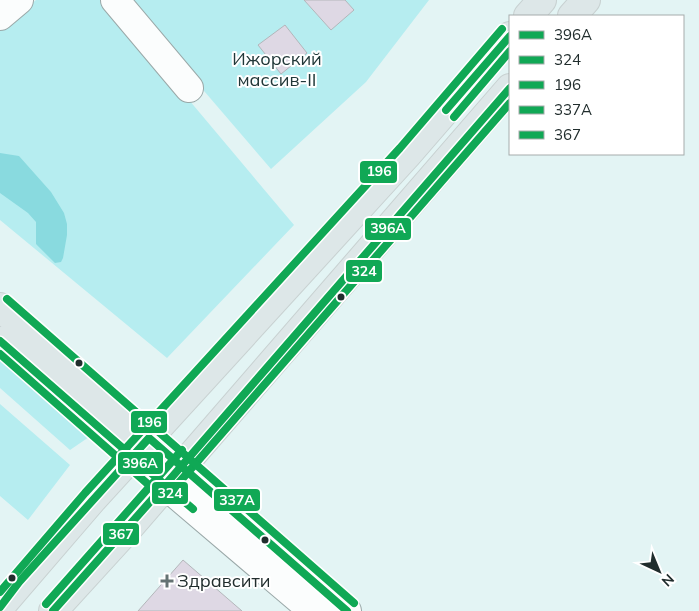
<svg xmlns="http://www.w3.org/2000/svg" width="699" height="611" font-family="Mulish,sans-serif">
<rect width="100%" height="100%" fill="#e3f4f4"/>
<!-- green -->
<path fill="#b6edf0" d="M 36,0 L 105,0 L 294,225 L 167,358 L 0,220 L 0,31 Z
M 126,0 L 429,0 L 366,82 L 271,169 Z
M 0,358 L 89,437 L 70,450 L 0,388 Z
M 0,404 L 70,465 L 28,520 L 0,496 Z"/>
<!-- forest -->
<path fill="#89dadf" d="M 0,153 L 19,156 L 51,192 L 64,213 L 67,224 L 67,235 L 63,258 L 61,262 L 55,263 L 36,244 L 36,222 L 28,213 L 0,193 Z"/>
<!-- building -->
<path fill="#ded8e4" stroke="#b3b6ba" d="M 304,0 L 345,0 L 354,10 L 331,30 Z
M 285,25 L 307,53 L 281,74 L 258,45 Z
M 183,560 L 242,611 L 138,611 Z"/>
<g fill="none" stroke-linecap="round" stroke-linejoin="round">
<!-- minor casing -->
<g stroke="#9aa8a8" stroke-width="30">
<path id="minor" d="M 115,0 L 189,88
M 0,16 L 19,0
M 181,466 L 347,611
M 165,485 L 313,611"/>
</g>
<!-- major casing -->
<g stroke="#c8d1d1" stroke-width="30">
<path id="major" d="M 528,16 L 542,0
M 572,16 L 586,0
M 0,307 L 181,466
M 0,341 L 165,485
M 0,607 L 92,500 L 407,155 L 510,36
M 53,611 L 127,530 L 510,88"/>
</g>
<!-- minor -->
<use href="#minor" stroke="#fbfdfd" stroke-width="28"/>
<!-- major -->
<use href="#major" stroke="#dde7e8" stroke-width="28"/>
<!-- bus-1 casing -->
<g stroke="#fff" stroke-width="11">
<path id="bus-1" d="M 446,110 L 510,36
M 0,341 L 165,485 L 510,88"/>
</g>
<!-- bus-2 casing -->
<g stroke="#fff" stroke-width="11">
<path id="bus-2" d="M 454,117 L 510,51
M 0,354 L 158,493 L 164,495 L 169,494 L 510,103"/>
</g>
<!-- bus-3 casing -->
<g stroke="#fff" stroke-width="11">
<path id="bus-3" d="M 0,592 L 85,493 L 400,148 L 502,29
M 46,604 L 182,450"/>
</g>
<!-- bus-4 casing -->
<g stroke="#fff" stroke-width="11">
<path id="bus-4" d="M 7,299 L 354,603"/>
</g>
<!-- bus-5 casing -->
<g stroke="#fff" stroke-width="11">
<path id="bus-5" d="M 0,607 L 19,582 L 149,438 L 347,611
M 53,611 L 165,485 L 193,509"/>
</g>
<!-- bus-1 -->
<use href="#bus-1" stroke="#10a855" stroke-width="8"/>
<!-- bus-2 -->
<use href="#bus-2" stroke="#10a855" stroke-width="8"/>
<!-- bus-3 -->
<use href="#bus-3" stroke="#10a855" stroke-width="8"/>
<!-- bus-4 -->
<use href="#bus-4" stroke="#10a855" stroke-width="8"/>
<!-- bus-5 -->
<use href="#bus-5" stroke="#10a855" stroke-width="8"/>
</g>
<!-- markers -->
<g fill="#212d2d" stroke="#fff" stroke-width="2">
<circle cx="341" cy="297" r="4.5"/>
<circle cx="79" cy="363" r="4.5"/>
<circle cx="265" cy="540" r="4.5"/>
<circle cx="12" cy="578" r="4.5"/>
</g>
<path fill="#657373" stroke="#fff" stroke-width="2" d="M164.5 573.5h5v5h5v5h-5v5h-5v-5h-5v-5h5z"/>
<g text-anchor="middle" stroke-width="4" stroke-linejoin="round" paint-order="stroke">
<!-- park labels -->
<g font-size="18" fill="#213839" stroke="#fff">
<text x="277" y="65">Ижорский<tspan x="277" dy="21">массив-II</tspan></text>
</g>
<!-- poi labels -->
<g font-size="18" fill="#212d2d" stroke="#fff" text-anchor="start">
<text x="177" y="587">Здравсити</text>
</g>
</g>
<g stroke="#fff" stroke-width="2">
<rect x="359" y="160" width="39" height="24" rx="5" fill="#10a855"/>
<rect x="364" y="217" width="48" height="24" rx="5" fill="#10a855"/>
<rect x="345" y="259" width="38" height="24" rx="5" fill="#10a855"/>
<rect x="130" y="410" width="38" height="24" rx="5" fill="#10a855"/>
<rect x="117" y="451" width="47" height="24" rx="5" fill="#10a855"/>
<rect x="151" y="481" width="38" height="24" rx="5" fill="#10a855"/>
<rect x="213" y="488" width="48" height="24" rx="5" fill="#10a855"/>
<rect x="102" y="522" width="38" height="24" rx="5" fill="#10a855"/>
</g>
<g font-size="14" text-anchor="middle" font-weight="bold" fill="#fff">
<text x="379" y="176">196</text>
<text x="388" y="233">396А</text>
<text x="364" y="276">324</text>
<text x="149" y="427">196</text>
<text x="140" y="468">396А</text>
<text x="170" y="498">324</text>
<text x="237" y="505">337А</text>
<text x="121" y="539">367</text>
</g>
<!-- legend -->
<rect x="509" y="15" width="175" height="140" fill="#ffffff" stroke="#a6abab"/>
<rect x="519" y="31" width="25" height="8" fill="#10a855" stroke="#a6abab"/>
<text x="554" y="40" font-size="15" fill="#212d2d">396А</text>
<rect x="519" y="56" width="25" height="8" fill="#10a855" stroke="#a6abab"/>
<text x="554" y="65" font-size="15" fill="#212d2d">324</text>
<rect x="519" y="81" width="25" height="8" fill="#10a855" stroke="#a6abab"/>
<text x="554" y="90" font-size="15" fill="#212d2d">196</text>
<rect x="519" y="106" width="25" height="8" fill="#10a855" stroke="#a6abab"/>
<text x="554" y="115" font-size="15" fill="#212d2d">337А</text>
<rect x="519" y="131" width="25" height="8" fill="#10a855" stroke="#a6abab"/>
<text x="554" y="140" font-size="15" fill="#212d2d">367</text>
<!-- north arrow -->
<g transform="translate(659 571) rotate(136)" stroke="#ffffff" stroke-width="4" paint-order="stroke">
<path d="M0-4L9 19L0 12L-9 19Z" fill="#212d2d"/>
<text y="-8" font-size="14" font-weight="bold" text-anchor="middle" fill="#212d2d">N</text>
</g>
</svg>
